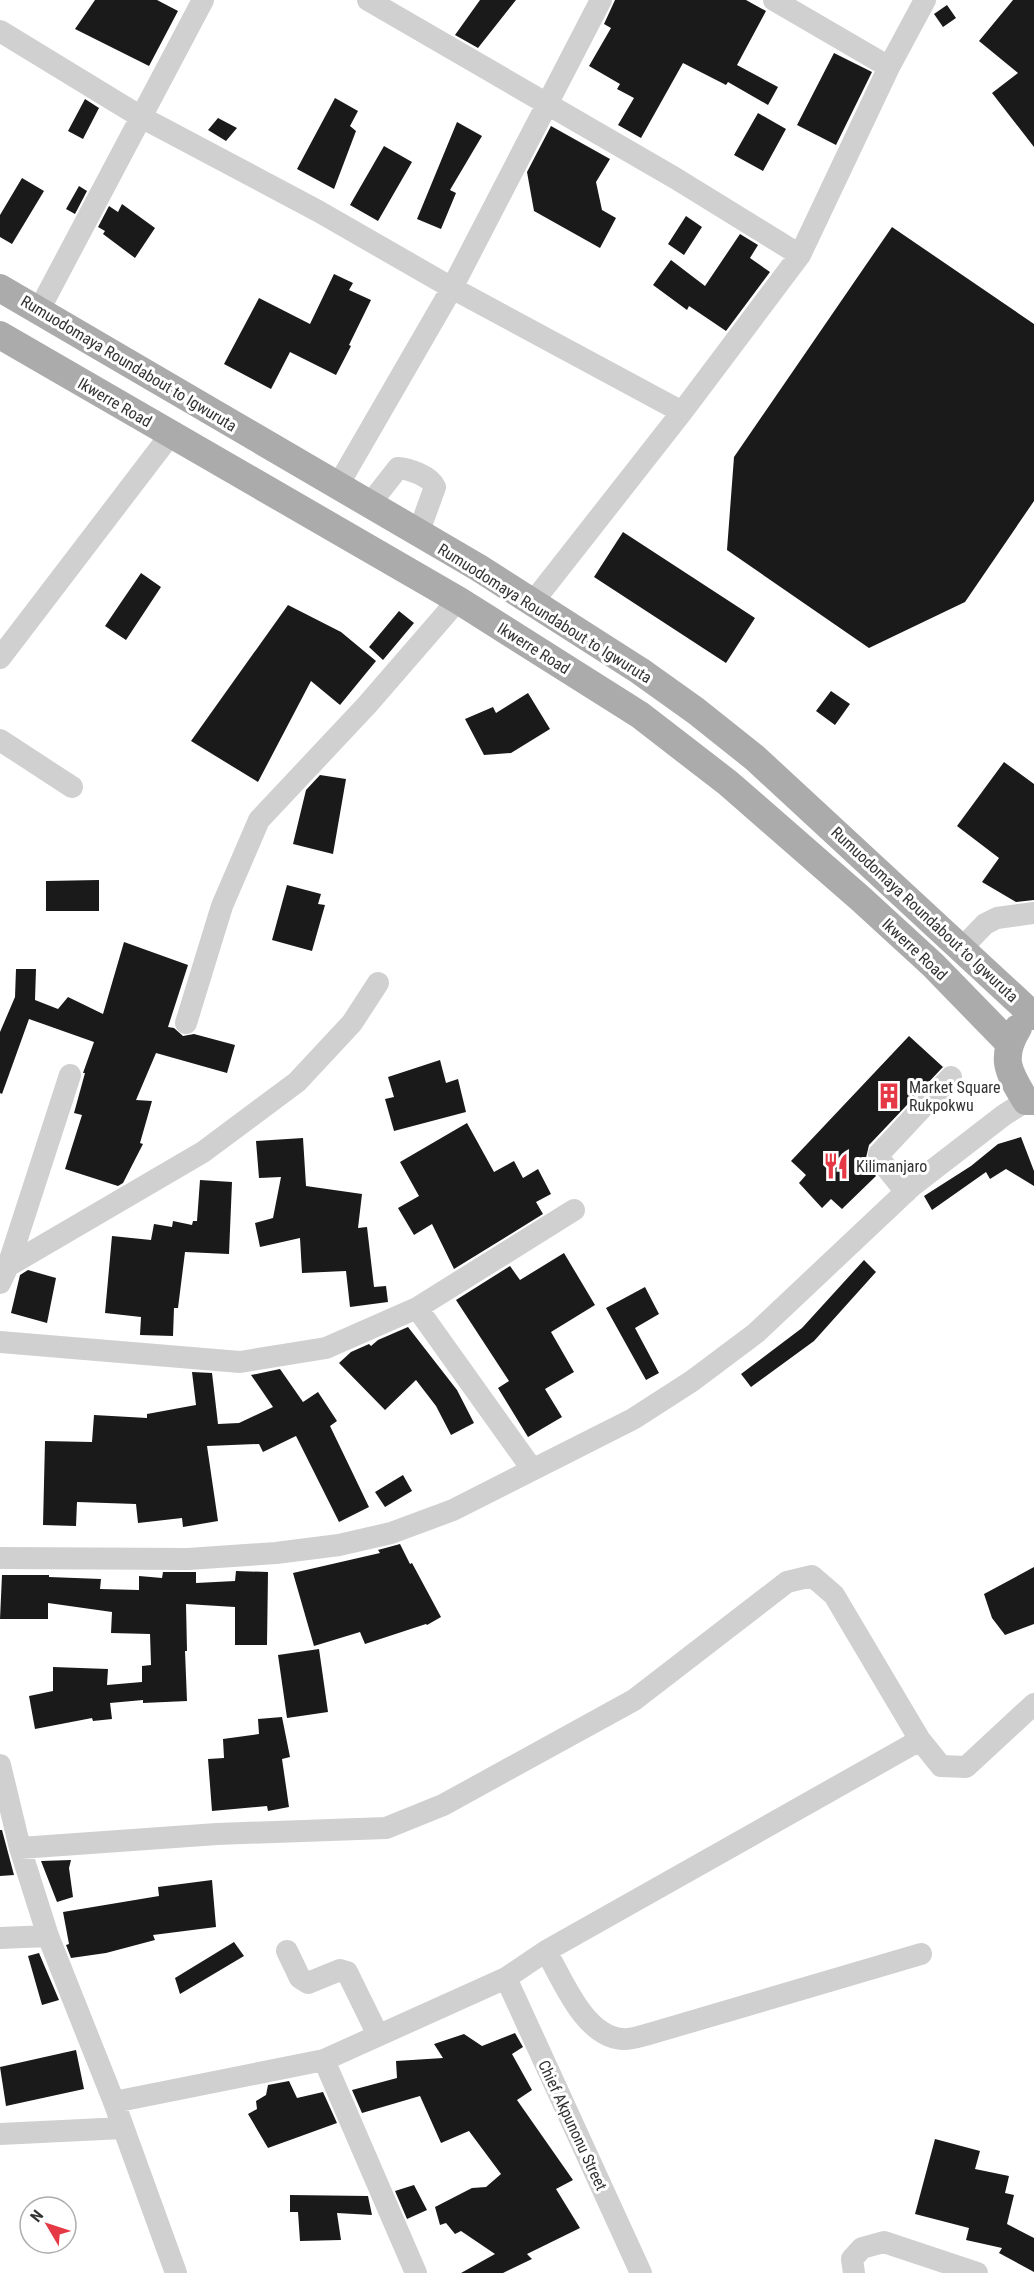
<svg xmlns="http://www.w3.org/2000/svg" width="1034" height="2273" font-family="'Roboto Condensed',sans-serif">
<rect width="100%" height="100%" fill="#fff"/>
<!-- building -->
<path fill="#1a1a1a" d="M 95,0 L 157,0 L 178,11 L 149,66 L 75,29 Z
M 480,0 L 516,0 L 478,48 L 455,35 Z
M 615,0 L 746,0 L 766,11 L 737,65 L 778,87 L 768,105 L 728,82 L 726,85 L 683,63 L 641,138 L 618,125 L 634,98 L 617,89 L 620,84 L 589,66 L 611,28 L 604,24 Z
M 1013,0 L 1034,0 L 1034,147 L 992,93 L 1018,73 L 979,41 Z
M 947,5 L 956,18 L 943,27 L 934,14 Z
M 834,53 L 872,72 L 836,145 L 797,125 Z
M 335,98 L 358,111 L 350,126 L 356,131 L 334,189 L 297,169 Z
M 85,99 L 99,108 L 83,139 L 68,131 Z
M 758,113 L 786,129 L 763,171 L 734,155 Z
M 218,118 L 237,128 L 226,141 L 208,130 Z
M 457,122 L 482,136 L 450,190 L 456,193 L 441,229 L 417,219 Z
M 551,126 L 610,159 L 596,182 L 602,210 L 616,218 L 600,248 L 534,211 L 527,172 Z
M 384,146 L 412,162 L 378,221 L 350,205 Z
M 22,178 L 44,191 L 12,244 L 0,237 L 0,215 Z
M 79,186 L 87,191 L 75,214 L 66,209 Z
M 122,204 L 155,228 L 135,258 L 103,234 L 105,231 L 98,227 L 109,206 L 118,212 Z
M 686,216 L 702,227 L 684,255 L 668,244 Z
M 892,227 L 1034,324 L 1034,501 L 965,602 L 869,648 L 727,550 L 734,457 Z
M 740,234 L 758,245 L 750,258 L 770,272 L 726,331 L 689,306 L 687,310 L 653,285 L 671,260 L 705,286 Z
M 334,274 L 353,283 L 349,290 L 371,300 L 349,345 L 351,346 L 336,375 L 290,352 L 271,389 L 224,364 L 259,298 L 310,324 Z
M 623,532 L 755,618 L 726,663 L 594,577 Z
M 141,573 L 161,587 L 126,640 L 105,626 Z
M 288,605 L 341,632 L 376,661 L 340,705 L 311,681 L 258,782 L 191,741 Z
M 399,611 L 414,623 L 383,660 L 369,647 Z
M 831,691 L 850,704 L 835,725 L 816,711 Z
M 528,693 L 550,729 L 511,753 L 484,755 L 465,719 L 493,707 L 496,713 Z
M 1004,762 L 1034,784 L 1034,900 L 1016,902 L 982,882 L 999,858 L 957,826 Z
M 320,775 L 346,779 L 333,854 L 293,844 L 306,790 Z
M 99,880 L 99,911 L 46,911 L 46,881 Z
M 287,885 L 321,894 L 318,904 L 325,905 L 312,951 L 272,940 Z
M 124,942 L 188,965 L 168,1027 L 174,1028 L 183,1036 L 194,1034 L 235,1045 L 227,1073 L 156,1053 L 136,1100 L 152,1101 L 140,1143 L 143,1144 L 123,1183 L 118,1186 L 65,1169 L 82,1115 L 74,1113 L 85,1073 L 83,1073 L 94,1042 L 29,1019 L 2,1094 L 0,1093 L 0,1032 L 15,997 L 16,969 L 36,969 L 35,1000 L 58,1009 L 68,997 L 103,1014 Z
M 909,1036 L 943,1067 L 869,1145 L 866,1158 L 870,1169 L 876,1176 L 842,1209 L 831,1199 L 822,1208 L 799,1183 L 806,1175 L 791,1161 Z
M 440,1060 L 446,1083 L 458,1079 L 466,1112 L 394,1131 L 385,1099 L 394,1097 L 388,1077 Z
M 467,1123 L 494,1172 L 514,1161 L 523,1178 L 538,1169 L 551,1194 L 536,1202 L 543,1214 L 454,1269 L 432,1224 L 414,1235 L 398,1208 L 419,1196 L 400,1162 Z
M 1021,1137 L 1034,1171 L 1034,1186 L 1006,1169 L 990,1179 L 986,1172 L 932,1210 L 924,1196 L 971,1166 L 998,1144 Z
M 303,1138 L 306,1186 L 362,1194 L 358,1228 L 367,1227 L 374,1287 L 386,1286 L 388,1302 L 350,1307 L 346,1271 L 302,1273 L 300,1238 L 260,1247 L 255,1223 L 273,1218 L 281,1177 L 259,1178 L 256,1141 Z
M 200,1180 L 232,1182 L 229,1254 L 185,1252 L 178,1308 L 174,1308 L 173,1336 L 140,1335 L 141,1317 L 105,1313 L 112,1236 L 151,1240 L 154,1224 L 172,1227 L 173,1221 L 192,1225 L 193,1221 L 197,1221 Z
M 564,1253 L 595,1305 L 551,1332 L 574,1372 L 545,1389 L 562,1417 L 528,1437 L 498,1388 L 509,1381 L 456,1300 L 510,1266 L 520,1280 Z
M 864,1260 L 876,1272 L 814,1341 L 751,1387 L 741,1374 L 802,1328 Z
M 28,1270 L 56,1278 L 47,1323 L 11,1313 L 20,1275 Z
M 645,1287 L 659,1314 L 635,1328 L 659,1373 L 646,1380 L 606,1308 Z
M 408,1327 L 457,1390 L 474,1423 L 451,1435 L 436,1406 L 416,1380 L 385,1410 L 339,1363 L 351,1352 L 369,1344 L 371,1346 L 378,1340 Z
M 280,1369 L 303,1402 L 318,1392 L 337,1421 L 330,1426 L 369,1507 L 339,1522 L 296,1436 L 263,1452 L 259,1444 L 207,1446 L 218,1521 L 183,1527 L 182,1518 L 138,1523 L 136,1504 L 77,1502 L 76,1526 L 43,1525 L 45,1441 L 92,1442 L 94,1415 L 147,1418 L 147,1414 L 196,1405 L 192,1372 L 212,1373 L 218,1424 L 239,1423 L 273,1407 L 251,1375 Z
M 403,1475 L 412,1491 L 385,1507 L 375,1492 Z
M 400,1544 L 410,1564 L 412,1563 L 441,1617 L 427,1625 L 426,1624 L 365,1644 L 360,1632 L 314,1646 L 293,1573 L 380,1553 L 378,1550 Z
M 1034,1567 L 1034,1624 L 1005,1635 L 992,1618 L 984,1594 Z
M 236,1571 L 268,1572 L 267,1645 L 235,1645 L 235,1607 L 186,1604 L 187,1651 L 185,1651 L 187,1701 L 143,1703 L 143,1700 L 110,1703 L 112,1719 L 93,1721 L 92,1718 L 35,1729 L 29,1696 L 53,1691 L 53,1667 L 108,1669 L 107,1685 L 142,1682 L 142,1666 L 151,1665 L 150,1634 L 111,1633 L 112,1612 L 48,1603 L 48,1619 L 0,1619 L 2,1575 L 49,1575 L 49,1577 L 101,1579 L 100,1589 L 139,1590 L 139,1576 L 162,1578 L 163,1572 L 196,1572 L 196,1583 L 235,1581 Z
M 319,1649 L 328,1712 L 287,1718 L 278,1655 Z
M 282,1717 L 290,1757 L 282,1759 L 289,1807 L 268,1811 L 267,1806 L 212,1811 L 208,1759 L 224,1758 L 223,1739 L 259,1734 L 258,1719 Z
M 0,1830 L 2,1830 L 14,1875 L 0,1876 Z
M 71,1860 L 69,1868 L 73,1897 L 57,1902 L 41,1861 Z
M 212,1880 L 216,1927 L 153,1935 L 155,1940 L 106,1953 L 71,1958 L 66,1945 L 69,1944 L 63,1912 L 159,1896 L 158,1887 Z
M 234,1942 L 244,1956 L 180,1994 L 175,1978 Z
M 39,1953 L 59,2000 L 42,2005 L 28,1956 Z
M 515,2033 L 523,2047 L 512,2054 L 532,2090 L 517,2100 L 573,2180 L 556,2189 L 580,2228 L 527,2254 L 532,2259 L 503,2273 L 461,2273 L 495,2254 L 461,2231 L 455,2234 L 446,2223 L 440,2225 L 435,2207 L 472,2188 L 486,2187 L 501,2174 L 469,2131 L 441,2143 L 420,2096 L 362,2113 L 352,2090 L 397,2078 L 396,2061 L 443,2058 L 434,2044 L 464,2034 L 482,2046 Z
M 76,2050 L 84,2089 L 6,2106 L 0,2067 Z
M 289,2081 L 297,2098 L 323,2092 L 337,2123 L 268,2148 L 248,2114 L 257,2109 L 256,2101 L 266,2095 L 268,2085 Z
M 935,2139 L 980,2151 L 975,2169 L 1009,2176 L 1005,2193 L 1014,2195 L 1007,2224 L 1034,2238 L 1034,2272 L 999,2253 L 1002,2248 L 966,2240 L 969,2228 L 915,2214 Z
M 414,2185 L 427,2210 L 407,2219 L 395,2191 Z
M 290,2195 L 368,2196 L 372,2215 L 337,2213 L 341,2240 L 300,2241 L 298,2212 L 290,2212 Z"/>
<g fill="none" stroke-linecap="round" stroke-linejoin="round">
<!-- minor -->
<path stroke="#d0d0d0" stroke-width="22" d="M 368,0 L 675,178 L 800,255
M 774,0 L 889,67
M 0,31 L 141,117 L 318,211 L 452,288 L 682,412
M 39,310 L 203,0
M 337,487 L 452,288 L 601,0
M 369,505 L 398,468 C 410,469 430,476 435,487 L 418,534
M 533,602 L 682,412 L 800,255 L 889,67 L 925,0
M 0,658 L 171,434
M 0,740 L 72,787
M 961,949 L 985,924 L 997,918 L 1034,913
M 186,1023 L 222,906 L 259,820 L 367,705 L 458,600
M 906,1192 L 881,1161 L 879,1154 L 951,1077
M 8,1266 L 70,1075
M 0,1283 L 8,1266 L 203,1152 L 297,1082 L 352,1023 L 378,983
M 417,1308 L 532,1469
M 0,1342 L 240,1362 L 326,1348 L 417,1308 L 574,1210
M 0,1558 L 188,1559 L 276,1553 L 339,1545 L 391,1533 L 453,1510 L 633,1419 L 692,1381 L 756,1333 L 912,1186 L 1004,1115 L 1026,1101
M 0,1765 L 20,1848 L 48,1936 L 114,2102 L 176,2273
M 20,1848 L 217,1834 L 386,1828 L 443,1805 L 634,1700 L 787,1582 L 812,1576 L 834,1595 L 920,1740 L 941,1766 L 966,1767 L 1034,1704
M 0,1938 L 48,1936
M 287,1951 L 300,1978 L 308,1983 L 340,1970 L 347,1972 L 378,2035
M 546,1951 C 563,1980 584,2036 622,2039 C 630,2040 641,2036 649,2034 L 921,1954
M 506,1978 L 641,2273
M 324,2060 L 416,2273
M 114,2102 L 324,2060 L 506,1978 L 546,1951 L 920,1740
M 0,2134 L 123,2128
M 854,2273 L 852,2259 L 862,2248 L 884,2242 L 977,2273"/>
<!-- major -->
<path stroke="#ababab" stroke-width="28" d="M 0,288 L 479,568 L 640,671 L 696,711 L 755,758 L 1034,1016
M 0,335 L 458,600 L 640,715 L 728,783 L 861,899 L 933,965 L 1009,1043
M 1018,1028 C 999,1059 1009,1073 1026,1101 L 1034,1101"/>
</g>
<!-- icons -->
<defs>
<g id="building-bare" transform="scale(2.07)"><path d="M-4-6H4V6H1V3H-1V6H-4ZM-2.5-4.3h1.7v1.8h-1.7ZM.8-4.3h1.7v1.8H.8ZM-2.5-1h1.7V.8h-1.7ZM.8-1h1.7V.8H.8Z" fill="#e63946" stroke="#fff" stroke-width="2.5" paint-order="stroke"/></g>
<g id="restaurant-bare" transform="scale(2.07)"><path d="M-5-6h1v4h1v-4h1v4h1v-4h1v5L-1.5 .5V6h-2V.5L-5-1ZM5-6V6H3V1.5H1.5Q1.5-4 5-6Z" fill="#e63946" stroke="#fff" stroke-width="2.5" paint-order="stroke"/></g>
</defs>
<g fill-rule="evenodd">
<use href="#building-bare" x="889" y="1096"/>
<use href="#restaurant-bare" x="836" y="1166"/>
</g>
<g text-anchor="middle" stroke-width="6" stroke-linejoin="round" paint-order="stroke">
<!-- street labels -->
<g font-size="16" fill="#333" stroke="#fff">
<text transform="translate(129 363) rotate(31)" y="6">Rumuodomaya Roundabout to Igwuruta</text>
<text transform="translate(115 402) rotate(30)" y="6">Ikwerre Road</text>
<text transform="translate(545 613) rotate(32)" y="6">Rumuodomaya Roundabout to Igwuruta</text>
<text transform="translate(534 648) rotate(32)" y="6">Ikwerre Road</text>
<text transform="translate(925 914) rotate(43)" y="6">Rumuodomaya Roundabout to Igwuruta</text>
<text transform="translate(915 949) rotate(43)" y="6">Ikwerre Road</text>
<text transform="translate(573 2125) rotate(65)" y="6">Chief Akpunonu Street</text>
</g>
<!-- poi labels -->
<g font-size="16" fill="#333" stroke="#fff" text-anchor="start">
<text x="909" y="1093">Market Square<tspan x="909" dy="18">Rukpokwu</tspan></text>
<text x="856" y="1172">Kilimanjaro</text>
</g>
</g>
<!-- north arrow -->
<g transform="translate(48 2225) rotate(309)"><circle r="28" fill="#ffffff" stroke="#adadad" stroke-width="1.5"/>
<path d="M0-4.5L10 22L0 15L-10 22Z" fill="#e63946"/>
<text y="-9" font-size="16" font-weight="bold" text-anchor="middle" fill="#333333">N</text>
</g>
</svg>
